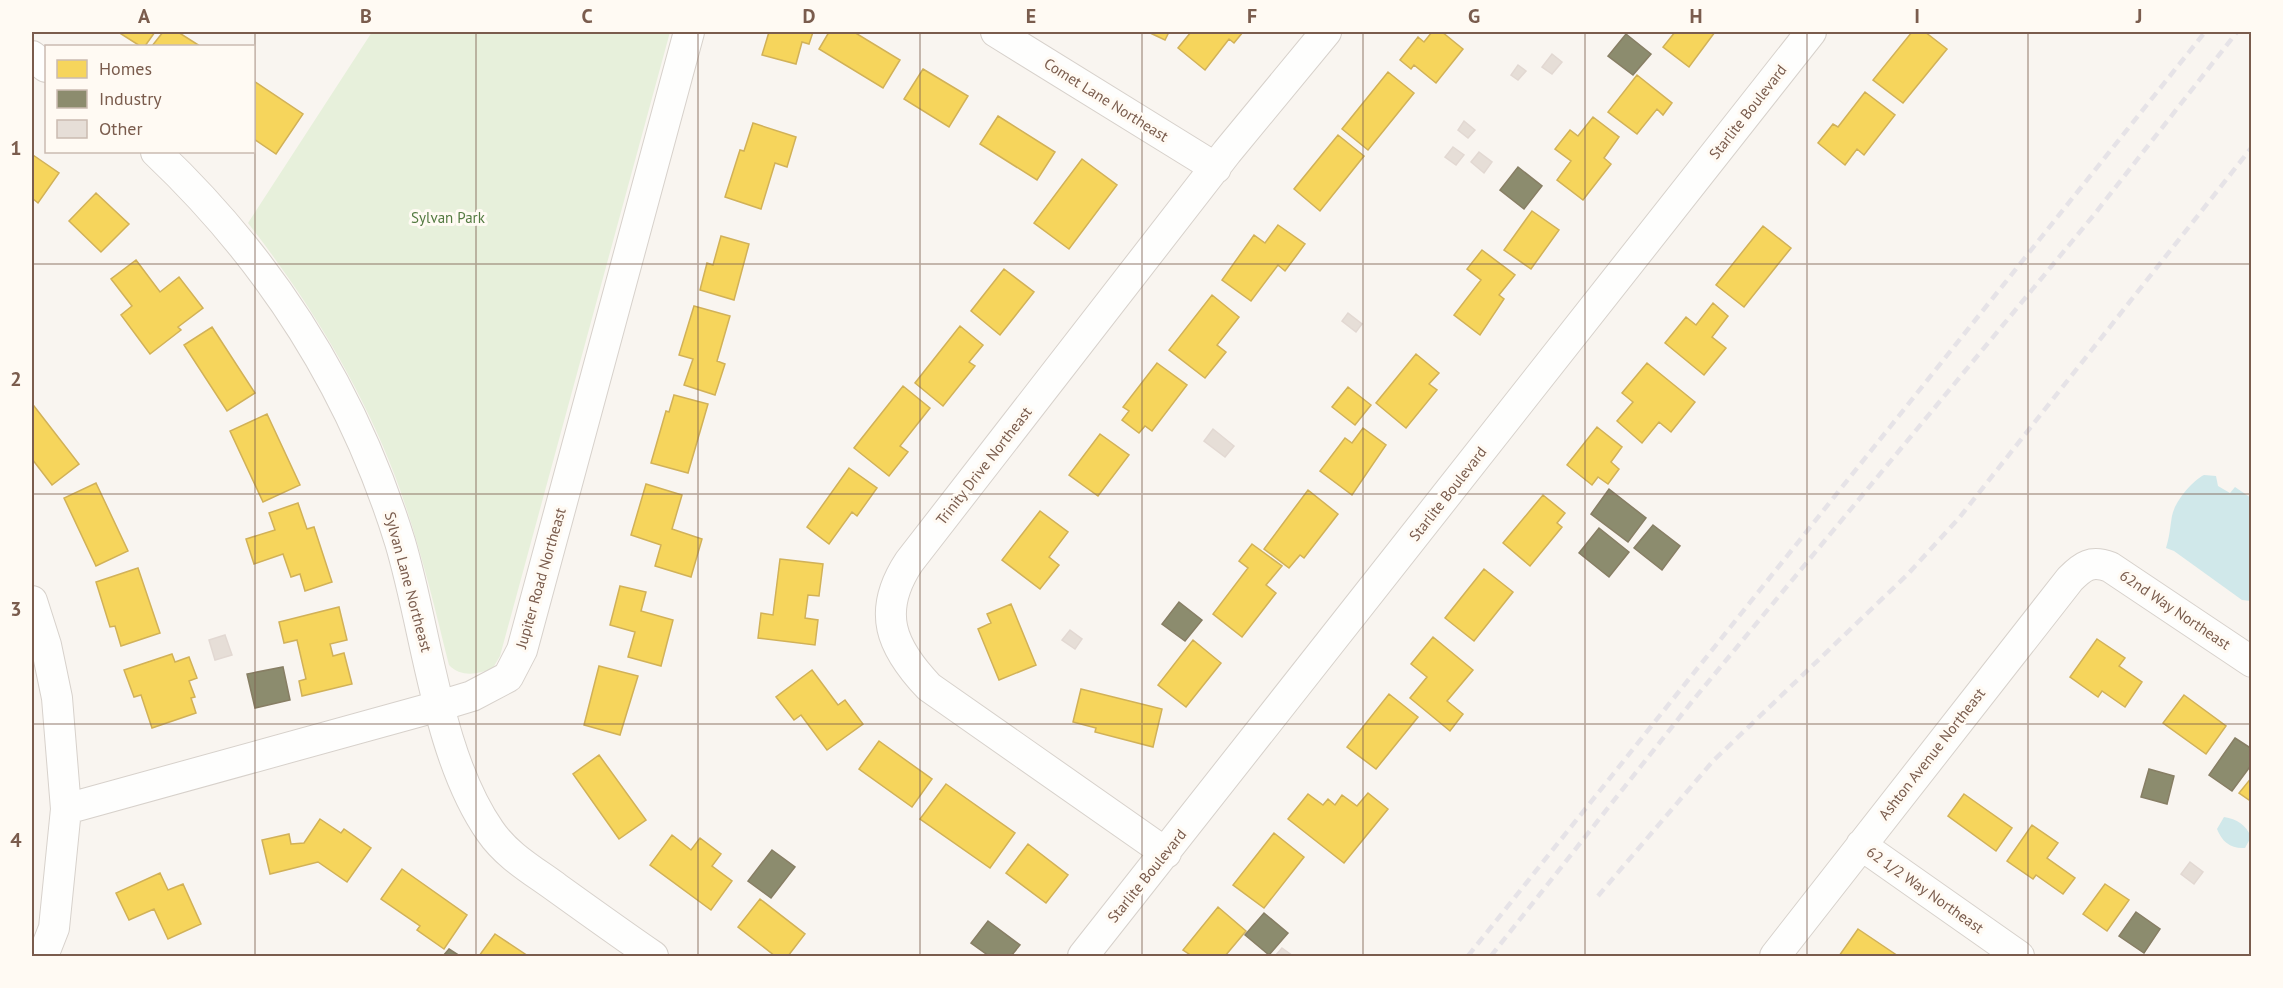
<svg xmlns="http://www.w3.org/2000/svg" width="2283" height="988" font-family="'PT Sans',sans-serif">
<rect width="100%" height="100%" fill="#f9f5f0"/>
<!-- green -->
<path fill="#e7f0db" d="M 372,32 L 670,32 L 500,656 L 493,668 C 479,674 461,678 449,665 C 433,601 418,537 395,476 C 360,384 308,300 248,223 Z"/>
<!-- water -->
<path fill="#d0e8ea" d="M 2204,475 L 2216,476 L 2218,486 L 2230,493 L 2235,487 L 2251,498 L 2251,601 L 2242,600 L 2174,551 L 2166,548 C 2170,535 2170,527 2172,516 C 2175,501 2192,481 2204,475 Z
M 2224,817 C 2237,819 2246,825 2251,837 L 2245,848 C 2231,849 2222,842 2217,829 Z"/>
<!-- homes -->
<path fill="#f6d55c" stroke="#d1b158" stroke-width="1.5" d="M 118,32 L 155,32 L 145,46 L 140,46 Z
M 163,32 L 178,32 L 200,46 L 152,46 Z
M 769,32 L 813,32 L 809,44 L 802,42 L 796,64 L 762,55 Z
M 829,32 L 854,32 L 900,60 L 883,88 L 819,49 Z
M 1148,32 L 1169,32 L 1165,40 Z
M 1191,32 L 1243,32 L 1234,43 L 1229,39 L 1205,70 L 1178,48 Z
M 1432,32 L 1442,32 L 1463,49 L 1436,83 L 1414,65 L 1411,69 L 1400,60 L 1418,37 L 1424,42 Z
M 1675,32 L 1715,32 L 1689,67 L 1663,47 Z
M 1912,32 L 1925,32 L 1947,49 L 1903,103 L 1873,80 Z
M 923,69 L 968,96 L 949,127 L 904,99 Z
M 1388,72 L 1414,93 L 1368,150 L 1342,129 Z
M 1637,75 L 1672,103 L 1663,115 L 1657,109 L 1637,134 L 1608,112 Z
M 254,81 L 303,114 L 276,154 L 254,139 Z
M 1865,92 L 1895,115 L 1864,155 L 1857,149 L 1845,165 L 1818,143 L 1833,124 L 1838,127 Z
M 998,116 L 1055,152 L 1037,180 L 980,144 Z
M 1593,117 L 1619,137 L 1604,158 L 1611,164 L 1583,200 L 1557,180 L 1571,161 L 1555,149 L 1570,130 L 1578,136 Z
M 753,123 L 796,137 L 787,167 L 775,163 L 761,209 L 725,197 L 740,150 L 744,151 Z
M 1338,135 L 1364,156 L 1320,211 L 1294,189 Z
M 33,155 L 59,173 L 38,203 L 32,198 Z
M 1082,159 L 1117,185 L 1069,249 L 1034,223 Z
M 96,193 L 129,224 L 101,252 L 69,221 Z
M 1532,211 L 1559,230 L 1531,269 L 1504,250 Z
M 1278,225 L 1305,244 L 1285,271 L 1278,265 L 1251,301 L 1222,280 L 1254,235 L 1265,243 Z
M 1763,226 L 1791,248 L 1744,307 L 1716,285 Z
M 721,236 L 749,244 L 734,300 L 700,290 L 707,263 L 713,265 Z
M 1482,250 L 1515,275 L 1499,295 L 1504,299 L 1480,335 L 1454,315 L 1481,280 L 1467,269 Z
M 136,260 L 160,292 L 179,277 L 203,308 L 178,327 L 181,330 L 150,354 L 121,315 L 132,306 L 111,279 Z
M 1004,269 L 1034,292 L 1000,335 L 971,311 Z
M 1212,295 L 1239,317 L 1217,345 L 1226,352 L 1205,378 L 1169,350 Z
M 1713,303 L 1728,316 L 1712,337 L 1726,348 L 1704,375 L 1665,343 L 1686,317 L 1696,325 Z
M 694,306 L 730,316 L 717,361 L 725,364 L 715,395 L 684,385 L 693,359 L 679,355 Z
M 960,326 L 983,345 L 969,362 L 975,366 L 943,406 L 915,383 Z
M 212,327 L 255,393 L 227,411 L 184,345 Z
M 1416,354 L 1439,373 L 1429,384 L 1437,390 L 1406,428 L 1376,403 Z
M 1157,363 L 1187,385 L 1152,431 L 1145,426 L 1139,433 L 1122,420 L 1129,411 L 1123,407 Z
M 1647,363 L 1695,402 L 1671,432 L 1659,422 L 1642,443 L 1617,421 L 1633,402 L 1622,393 Z
M 903,386 L 930,408 L 900,446 L 908,452 L 889,476 L 854,448 Z
M 1348,387 L 1371,405 L 1355,425 L 1332,407 Z
M 674,395 L 708,404 L 688,473 L 651,463 L 666,411 L 669,412 Z
M 34,406 L 79,464 L 52,485 L 32,459 L 32,407 Z
M 267,414 L 300,485 L 263,502 L 230,431 Z
M 1597,427 L 1622,447 L 1611,462 L 1619,469 L 1608,484 L 1598,477 L 1592,485 L 1567,465 Z
M 1363,428 L 1386,445 L 1352,495 L 1320,471 L 1345,438 L 1352,443 Z
M 1100,434 L 1129,455 L 1098,496 L 1069,475 Z
M 849,468 L 877,488 L 857,516 L 852,512 L 829,544 L 807,527 Z
M 96,483 L 128,551 L 96,566 L 64,498 Z
M 646,484 L 682,495 L 672,529 L 702,539 L 691,577 L 655,566 L 661,545 L 631,535 Z
M 1308,490 L 1338,514 L 1304,558 L 1300,555 L 1289,568 L 1264,549 Z
M 1543,495 L 1565,513 L 1557,523 L 1562,527 L 1530,566 L 1503,543 Z
M 298,503 L 307,529 L 314,527 L 332,582 L 305,591 L 300,574 L 291,577 L 283,554 L 254,564 L 246,539 L 275,530 L 269,513 Z
M 1040,511 L 1068,532 L 1049,557 L 1059,565 L 1040,589 L 1002,560 Z
M 1252,544 L 1282,566 L 1266,585 L 1276,593 L 1242,637 L 1213,614 L 1248,568 L 1239,561 Z
M 780,559 L 823,564 L 819,596 L 808,595 L 805,618 L 818,620 L 815,645 L 758,638 L 761,613 L 773,615 Z
M 138,568 L 160,633 L 121,646 L 115,626 L 110,627 L 96,582 Z
M 1484,569 L 1513,592 L 1474,641 L 1445,618 Z
M 620,586 L 646,592 L 641,611 L 673,620 L 661,666 L 628,657 L 635,632 L 610,625 Z
M 1011,604 L 1036,665 L 999,680 L 978,629 L 991,623 L 987,614 Z
M 339,607 L 347,640 L 330,644 L 333,656 L 344,653 L 352,684 L 302,696 L 299,681 L 306,679 L 297,640 L 284,643 L 279,622 Z
M 1433,637 L 1473,670 L 1447,701 L 1463,714 L 1450,731 L 1410,698 L 1427,677 L 1411,664 Z
M 2097,639 L 2125,658 L 2119,666 L 2142,682 L 2125,707 L 2102,691 L 2098,697 L 2070,677 Z
M 1193,640 L 1221,663 L 1186,707 L 1158,685 Z
M 172,654 L 175,662 L 189,657 L 197,678 L 189,681 L 195,697 L 191,698 L 196,713 L 152,728 L 141,695 L 134,697 L 124,670 Z
M 599,666 L 638,676 L 620,735 L 584,725 Z
M 812,670 L 838,705 L 845,700 L 863,724 L 827,750 L 801,715 L 794,720 L 776,697 Z
M 1081,689 L 1162,709 L 1153,747 L 1095,732 L 1096,728 L 1073,722 Z
M 1389,694 L 1418,717 L 1376,769 L 1347,747 Z
M 2184,695 L 2226,726 L 2206,754 L 2163,723 Z
M 879,741 L 932,779 L 912,807 L 859,769 Z
M 599,755 L 646,820 L 619,839 L 573,774 Z
M 2252,777 L 2252,802 L 2239,793 Z
M 946,784 L 1015,833 L 990,868 L 920,819 Z
M 1368,793 L 1388,809 L 1344,863 L 1288,819 L 1308,794 L 1323,805 L 1328,799 L 1335,805 L 1342,795 L 1357,806 Z
M 1964,794 L 2012,828 L 1996,851 L 1948,816 Z
M 320,819 L 341,833 L 344,829 L 371,848 L 347,882 L 318,862 L 270,874 L 262,840 L 289,834 L 291,844 L 304,843 Z
M 2032,825 L 2058,843 L 2047,858 L 2075,878 L 2063,894 L 2036,875 L 2033,879 L 2007,861 Z
M 1274,833 L 1304,857 L 1264,908 L 1233,885 Z
M 672,835 L 691,850 L 700,838 L 721,854 L 712,866 L 732,881 L 711,910 L 650,865 Z
M 1028,844 L 1068,875 L 1046,903 L 1006,873 Z
M 402,869 L 467,915 L 444,949 L 417,930 L 420,926 L 381,899 Z
M 160,873 L 168,890 L 183,884 L 201,924 L 168,939 L 154,909 L 129,920 L 116,893 Z
M 2105,884 L 2129,900 L 2107,931 L 2083,914 Z
M 760,899 L 805,934 L 788,956 L 775,956 L 738,927 Z
M 1218,907 L 1246,931 L 1225,956 L 1192,956 L 1183,950 Z
M 1858,929 L 1898,956 L 1839,956 Z
M 495,934 L 528,956 L 479,956 Z"/>
<!-- industry -->
<path fill="#8c8c6e" stroke="#877e64" stroke-width="1.5" d="M 1626,34 L 1651,54 L 1633,75 L 1608,56 Z
M 1518,167 L 1542,186 L 1524,209 L 1500,190 Z
M 1609,489 L 1646,518 L 1628,542 L 1591,514 Z
M 1653,525 L 1680,546 L 1662,570 L 1634,548 Z
M 1599,528 L 1629,552 L 1609,577 L 1579,553 Z
M 1179,602 L 1202,620 L 1185,641 L 1162,624 Z
M 283,667 L 290,700 L 255,708 L 247,674 Z
M 2235,738 L 2252,749 L 2252,764 L 2232,791 L 2209,775 Z
M 2149,769 L 2174,776 L 2167,804 L 2141,797 Z
M 772,850 L 795,867 L 771,898 L 748,881 Z
M 2136,912 L 2160,929 L 2144,953 L 2119,936 Z
M 1264,913 L 1288,933 L 1269,955 L 1245,935 Z
M 988,921 L 1020,945 L 1011,956 L 989,956 L 971,943 Z
M 449,949 L 460,956 L 443,956 Z"/>
<!-- building -->
<path fill="#e6ded7" stroke="#e2d8d2" stroke-width="1.5" d="M 1552,54 L 1562,62 L 1552,74 L 1542,67 Z
M 1518,65 L 1526,71 L 1518,80 L 1511,75 Z
M 1464,121 L 1475,130 L 1468,138 L 1458,130 Z
M 1453,147 L 1464,155 L 1456,165 L 1445,157 Z
M 1479,152 L 1492,162 L 1484,173 L 1471,162 Z
M 1348,313 L 1362,324 L 1356,332 L 1342,321 Z
M 1213,429 L 1234,446 L 1225,457 L 1204,441 Z
M 1070,630 L 1082,639 L 1075,649 L 1062,640 Z
M 225,635 L 232,655 L 215,660 L 209,640 Z
M 2190,862 L 2203,872 L 2194,884 L 2181,874 Z
M 1282,948 L 1293,956 L 1275,956 Z"/>
<g fill="none" stroke-linecap="round" stroke-linejoin="round">
<!-- minor casing -->
<g stroke="#d7d1cb" stroke-width="32">
<path id="minor" d="M 996,32 L 1216,168
M 32,56 L 46,67
M 156,152 C 271,261 353,390 400,542 C 427,632 437,755 490,831 C 507,856 534,871 557,888 C 589,911 621,934 653,956
M 32,601 L 46,645 L 57,698 L 66,809 L 54,928 L 43,956
M 66,809 L 439,706 L 472,696 L 508,677 L 522,650 L 689,32
M 1861,845 L 2019,956
M 1166,853 L 929,687 C 891,647 876,612 909,562 L 1227,152 L 1326,32
M 1083,956 L 1811,32
M 1775,956 L 2070,579 C 2083,566 2091,560 2110,567 L 2252,662"/>
</g>
<!-- minor -->
<use href="#minor" stroke="#fefefd" stroke-width="30"/>
<!-- rail -->
<path stroke="#e6e3e7" stroke-width="4.5" stroke-dasharray="9 6" stroke-linecap="butt" d="M 1598,896 L 1713,761 L 1907,575 L 1959,518 L 2252,147
M 1468,956 L 2205,32
M 1491,956 L 1694,699 L 2093,216 L 2237,32"/>
</g>
<!-- grid -->
<path fill="none" stroke="#7a5c4d" stroke-width="1.5" stroke-opacity="0.55" d="M 255,32 L 255,956M 476,32 L 476,956M 698,32 L 698,956M 920,32 L 920,956M 1142,32 L 1142,956M 1363,32 L 1363,956M 1585,32 L 1585,956M 1807,32 L 1807,956M 2028,32 L 2028,956M 32,264 L 2252,264M 32,494 L 2252,494M 32,724 L 2252,724"/>
<g text-anchor="middle" stroke-width="6" stroke-linejoin="round" paint-order="stroke">
<!-- street labels -->
<g font-size="15" fill="#7a5c4d" stroke="#fffaf3">
<text transform="translate(1106 100) rotate(32)" y="5">Comet Lane Northeast</text>
<text transform="translate(1748 112) rotate(-52)" y="5">Starlite Boulevard</text>
<text transform="translate(984 466) rotate(-52)" y="5">Trinity Drive Northeast</text>
<text transform="translate(1448 494) rotate(-52)" y="5">Starlite Boulevard</text>
<text transform="translate(541 578) rotate(-74)" y="5">Jupiter Road Northeast</text>
<text transform="translate(408 582) rotate(75)" y="5">Sylvan Lane Northeast</text>
<text transform="translate(2175 610) rotate(34)" y="5">62nd Way Northeast</text>
<text transform="translate(1932 754) rotate(-52)" y="5">Ashton Avenue Northeast</text>
<text transform="translate(1147 876) rotate(-51)" y="5">Starlite Boulevard</text>
<text transform="translate(1925 890) rotate(35)" y="5">62 1/2 Way Northeast</text>
</g>
<!-- park labels -->
<g font-size="15" fill="#537a41" stroke="#fffaf3">
<text x="448" y="223">Sylvan Park</text>
</g>
</g>
<!-- border -->
<rect width="2283" height="988" fill="none" stroke="#fffaf3" stroke-width="66"/>
<!-- legend -->
<rect x="45" y="45" width="210" height="108" fill="#fffaf3" stroke="#cabbb1" stroke-width="1.5"/>
<rect x="57" y="60" width="30" height="18" fill="#f6d55c" stroke="#cabbb1" stroke-width="1.5"/>
<text x="99" y="75" font-size="18" fill="#7a5c4d">Homes</text>
<rect x="57" y="90" width="30" height="18" fill="#8c8c6e" stroke="#cabbb1" stroke-width="1.5"/>
<text x="99" y="105" font-size="18" fill="#7a5c4d">Industry</text>
<rect x="57" y="120" width="30" height="18" fill="#e6ded7" stroke="#cabbb1" stroke-width="1.5"/>
<text x="99" y="135" font-size="18" fill="#7a5c4d">Other</text>
<rect x="33" y="33" width="2217" height="922" fill="none" stroke="#7a5c4d" stroke-width="2"/>
<g font-size="20" text-anchor="middle" font-weight="bold" fill="#7a5c4d">
<text x="144" y="23">A</text>
<text x="366" y="23">B</text>
<text x="587" y="23">C</text>
<text x="809" y="23">D</text>
<text x="1031" y="23">E</text>
<text x="1252" y="23">F</text>
<text x="1474" y="23">G</text>
<text x="1696" y="23">H</text>
<text x="1917" y="23">I</text>
<text x="2139" y="23">J</text>
<text x="16" y="155">1</text>
<text x="16" y="386">2</text>
<text x="16" y="616">3</text>
<text x="16" y="847">4</text>
</g>
</svg>
